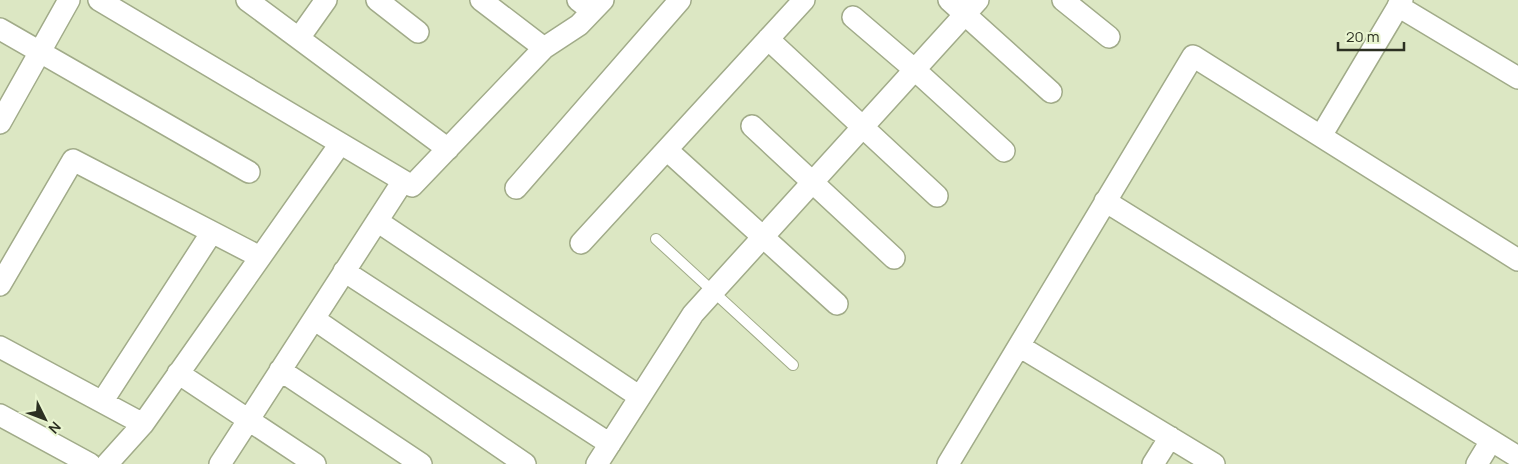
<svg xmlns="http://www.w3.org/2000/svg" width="1518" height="464" font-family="Manrope,sans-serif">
<rect width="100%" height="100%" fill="#dce7c3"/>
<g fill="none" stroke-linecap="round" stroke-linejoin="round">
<!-- service casing -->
<g stroke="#a1ab89" stroke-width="12">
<path id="service" d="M 656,239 L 793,365"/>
</g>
<!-- minor casing -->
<g stroke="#a1ab89" stroke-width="24">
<path id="minor" d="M 99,0 L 412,186 L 544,48 L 579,25 L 603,0
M 247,0 L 448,149
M 377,0 L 418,32
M 481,0 L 544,48
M 578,0 L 592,11
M 949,0 L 1051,92
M 1063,0 L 1109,37
M 1398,6 L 1518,78
M 853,17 L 915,70 L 1004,151
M 0,29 L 249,172
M 299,38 L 326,0
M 768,39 L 937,196
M 0,123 L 69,0
M 752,126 L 894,258
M 1321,136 L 1402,0
M 667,150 L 837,304
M 516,188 L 680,0
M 1105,201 L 1518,457
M 377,221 L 640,397
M 581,243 L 804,0
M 344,271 L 610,444
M 0,285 L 73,160 L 260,257
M 314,319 L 525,464
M 1019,346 L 1214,464
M 0,347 L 143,424
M 280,370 L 421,464
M 178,373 L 315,464
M 102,402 L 212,232
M 0,415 L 90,464
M 107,464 L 143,424 L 340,144
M 220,464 L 403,181
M 597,464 L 693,314 L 978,0
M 948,464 L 1193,56 L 1518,260
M 1153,464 L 1170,437
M 1477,464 L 1491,441"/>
</g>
<!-- service -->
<use href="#service" stroke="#fff" stroke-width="10"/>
<!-- minor -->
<use href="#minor" stroke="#fff" stroke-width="21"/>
</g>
<!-- north arrow -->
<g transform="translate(45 419) rotate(132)" stroke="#e9f5d0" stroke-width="4" paint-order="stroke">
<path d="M0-4L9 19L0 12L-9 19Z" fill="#2c3022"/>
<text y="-8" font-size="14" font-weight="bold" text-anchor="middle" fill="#2c3022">N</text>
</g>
<!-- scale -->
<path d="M1338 42v8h66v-8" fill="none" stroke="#2c3022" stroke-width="2.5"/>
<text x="1346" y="42" font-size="15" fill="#2c3022" stroke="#e9f5d0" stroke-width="4" paint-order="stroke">20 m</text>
</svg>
